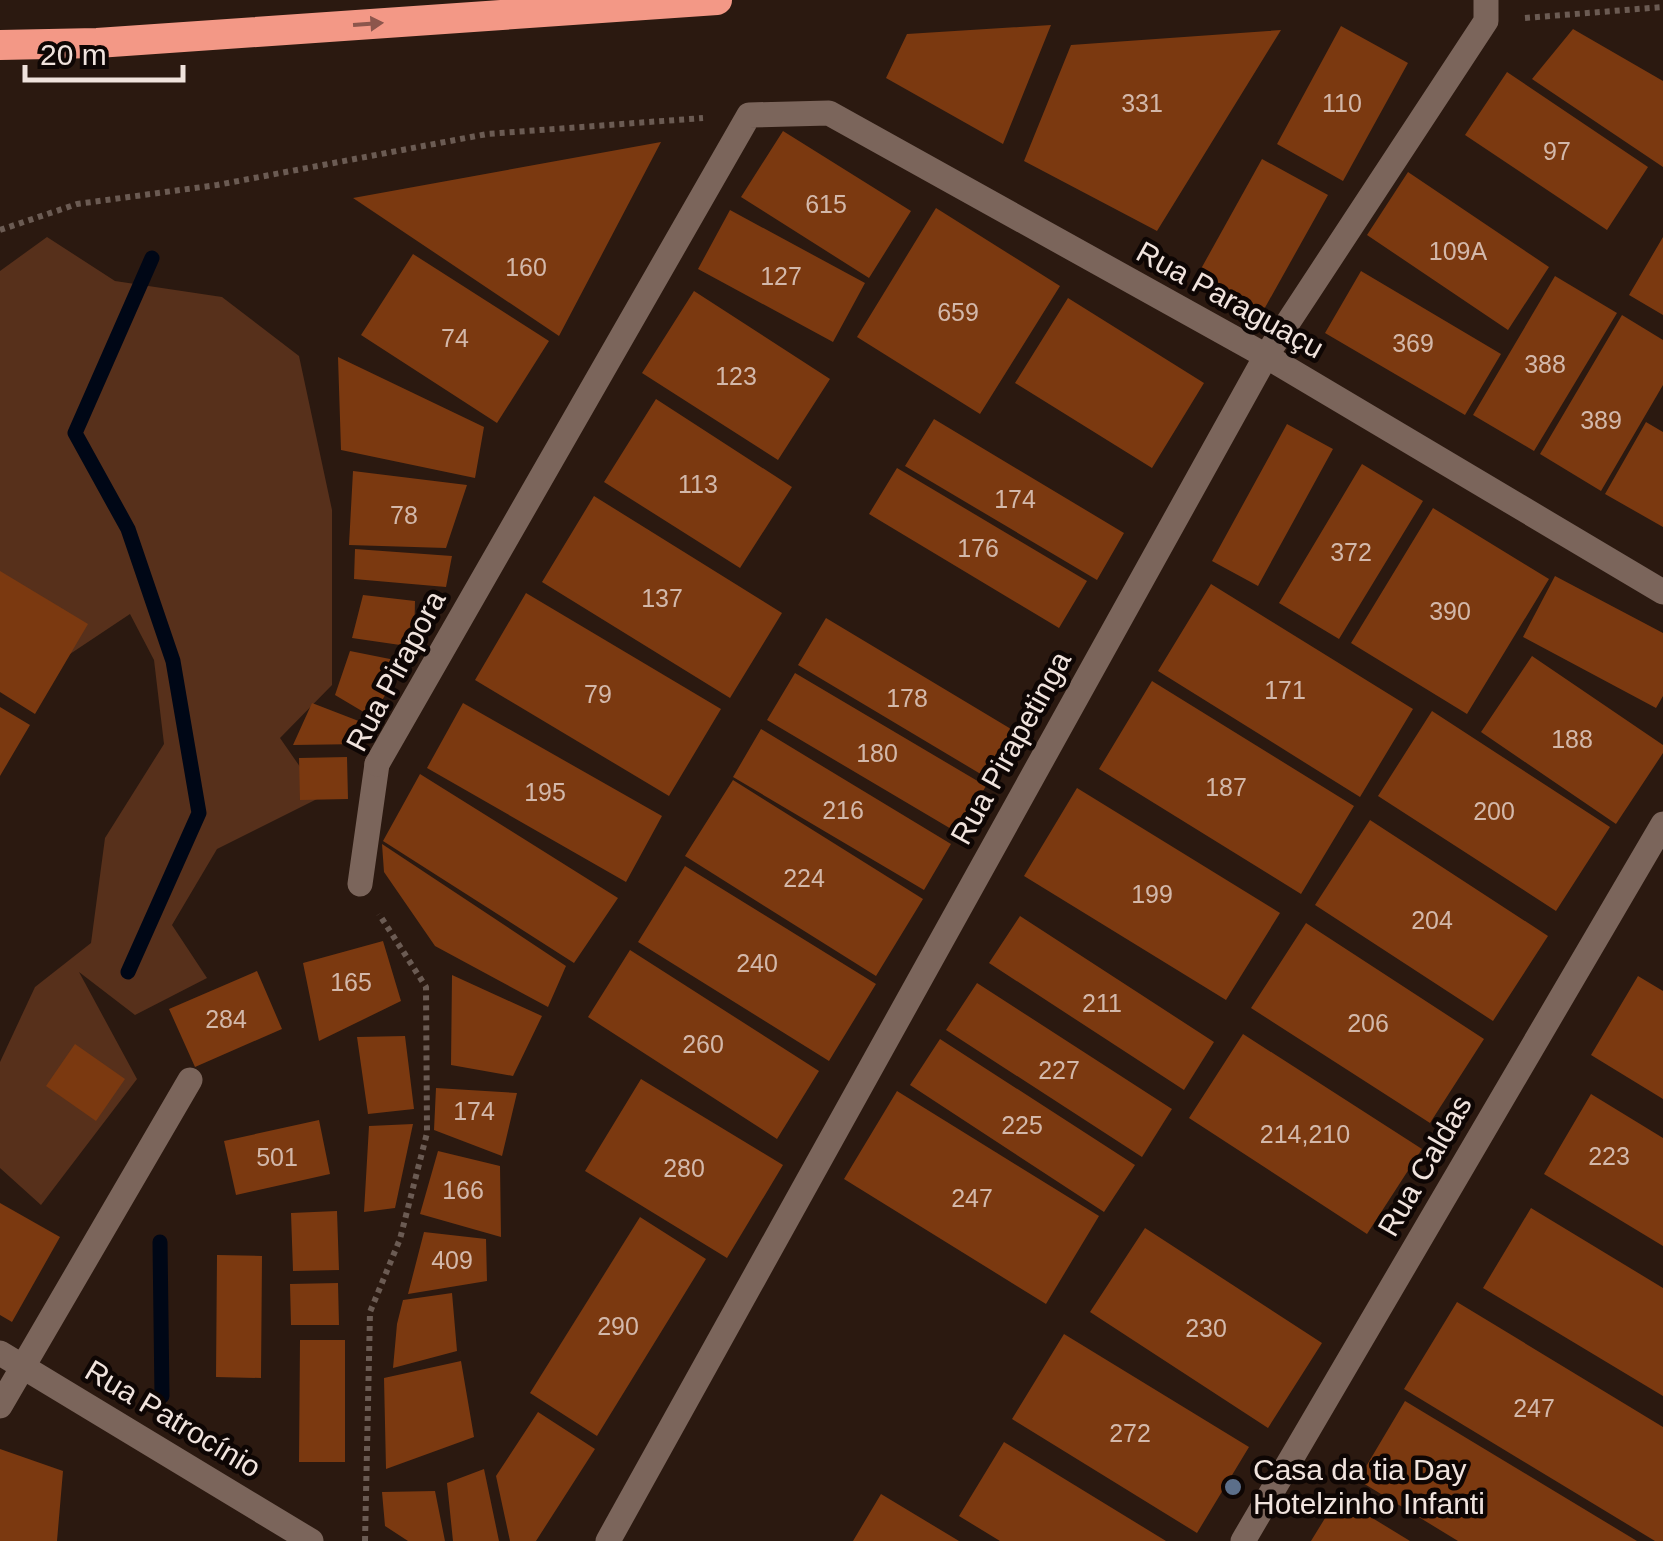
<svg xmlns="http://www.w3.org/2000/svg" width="1663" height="1541" font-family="Helvetica,sans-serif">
<rect width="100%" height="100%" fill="#2b1910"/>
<!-- green -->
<path fill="#57301b" d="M 47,237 L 115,281 L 222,297 L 299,356 L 332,510 L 332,685 L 280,738 L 321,797 L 217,849 L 172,925 L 207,978 L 135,1015 L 79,972 L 137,1079 L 41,1205 L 0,1168 L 0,1062 L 35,987 L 91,943 L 105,838 L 164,744 L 154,660 L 130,614 L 43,672 L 0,674 L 0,271 Z"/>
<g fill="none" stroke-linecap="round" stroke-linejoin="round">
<!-- stream -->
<path stroke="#000716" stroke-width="15" d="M 128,972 L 199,813 L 173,661 L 128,529 L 75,433 L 152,258
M 160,1242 L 162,1396"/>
</g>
<!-- building -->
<path fill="#7b3910" d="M 1051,25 L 1003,144 L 886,78 L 907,34 Z
M 1341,26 L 1408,63 L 1343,181 L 1277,144 Z
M 1573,29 L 1663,81 L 1663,167 L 1532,79 Z
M 1281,30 L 1157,231 L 1024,161 L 1071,45 Z
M 1507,72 L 1648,167 L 1607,230 L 1465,135 Z
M 783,131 L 911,211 L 869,278 L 741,197 Z
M 661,142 L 559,336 L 353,198 Z
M 1262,159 L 1328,195 L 1262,313 L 1197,276 Z
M 1408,172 L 1549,267 L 1508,330 L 1367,235 Z
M 936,208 L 1060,286 L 980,414 L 857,337 Z
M 730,210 L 865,283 L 833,342 L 698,269 Z
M 1663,237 L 1663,315 L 1629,295 Z
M 413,254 L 549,341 L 497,423 L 361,335 Z
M 1361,271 L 1501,354 L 1465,415 L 1325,333 Z
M 1555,276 L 1617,313 L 1534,451 L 1473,415 Z
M 694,291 L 830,379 L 778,460 L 642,373 Z
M 1068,298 L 1204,383 L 1152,468 L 1015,383 Z
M 1622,315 L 1663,340 L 1663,385 L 1601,491 L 1540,454 Z
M 338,357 L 484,427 L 475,478 L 341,450 Z
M 656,399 L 792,487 L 740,568 L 604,482 Z
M 934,419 L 1124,533 L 1097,580 L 905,466 Z
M 1646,422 L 1663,432 L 1663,527 L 1605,494 Z
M 1287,424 L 1333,449 L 1258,586 L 1212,561 Z
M 1362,464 L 1423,501 L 1339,639 L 1279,603 Z
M 897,468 L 1087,581 L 1059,628 L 869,514 Z
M 353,471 L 467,485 L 446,548 L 349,545 Z
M 594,496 L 782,613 L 730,698 L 542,582 Z
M 1433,508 L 1549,579 L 1467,714 L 1351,643 Z
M 355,549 L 452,556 L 446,587 L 354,579 Z
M 0,571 L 88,624 L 35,714 L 0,692 Z
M 1555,576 L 1663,633 L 1663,696 L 1656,708 L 1523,637 Z
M 1211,584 L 1413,709 L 1360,797 L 1158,671 Z
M 526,593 L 721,709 L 669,796 L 475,680 Z
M 363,595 L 415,601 L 414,647 L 352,638 Z
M 826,618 L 1016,732 L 989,779 L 798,665 Z
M 350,651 L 405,662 L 372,717 L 335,695 Z
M 1532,656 L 1663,745 L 1663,753 L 1616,824 L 1481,732 Z
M 795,673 L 986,786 L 958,833 L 767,720 Z
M 1152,681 L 1354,806 L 1301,894 L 1099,769 Z
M 312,703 L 369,725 L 361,744 L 293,745 Z
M 463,703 L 662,816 L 626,882 L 427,768 Z
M 0,707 L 30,725 L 0,776 Z
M 1432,711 L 1610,827 L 1556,911 L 1378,796 Z
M 761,729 L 951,844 L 924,890 L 733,777 Z
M 347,757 L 348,799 L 300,800 L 299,758 Z
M 420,774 L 618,898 L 574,963 L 383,841 Z
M 733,780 L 923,899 L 876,976 L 685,856 Z
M 1077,788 L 1280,913 L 1226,1000 L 1024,876 Z
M 1370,820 L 1548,936 L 1493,1021 L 1315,905 Z
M 382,844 L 566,966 L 548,1007 L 435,946 L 384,872 Z
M 685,866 L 876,984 L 829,1061 L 638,942 Z
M 1020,916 L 1214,1042 L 1184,1090 L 989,963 Z
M 1306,923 L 1484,1039 L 1430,1123 L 1251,1008 Z
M 383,941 L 401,1001 L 319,1041 L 303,963 Z
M 630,950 L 819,1071 L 777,1139 L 588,1017 Z
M 257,971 L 282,1029 L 195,1067 L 169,1009 Z
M 452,975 L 542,1016 L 513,1076 L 451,1065 Z
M 1638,976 L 1663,991 L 1663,1099 L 1591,1055 Z
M 977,983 L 1172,1109 L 1142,1157 L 946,1030 Z
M 1243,1034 L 1422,1149 L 1367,1234 L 1189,1118 Z
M 405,1036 L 414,1109 L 368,1114 L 357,1037 Z
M 940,1039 L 1135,1165 L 1104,1212 L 910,1085 Z
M 75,1044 L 125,1079 L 96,1121 L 46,1086 Z
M 641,1079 L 783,1165 L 727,1258 L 585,1171 Z
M 436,1088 L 517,1093 L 502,1156 L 434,1130 Z
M 897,1091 L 1099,1216 L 1046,1304 L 844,1179 Z
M 1591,1094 L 1663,1138 L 1663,1246 L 1544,1174 Z
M 319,1120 L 330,1174 L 236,1195 L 224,1141 Z
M 413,1124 L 395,1208 L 364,1212 L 369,1126 Z
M 438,1151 L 500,1166 L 501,1237 L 420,1214 Z
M 0,1203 L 60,1237 L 12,1322 L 0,1315 Z
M 1531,1208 L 1663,1288 L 1663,1396 L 1483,1288 Z
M 337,1211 L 339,1270 L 293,1271 L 291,1213 Z
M 640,1217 L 706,1259 L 597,1436 L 530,1393 Z
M 1145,1228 L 1322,1343 L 1268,1428 L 1090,1312 Z
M 424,1232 L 486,1239 L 487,1281 L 408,1294 Z
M 217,1255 L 262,1256 L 261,1378 L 216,1377 Z
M 338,1283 L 339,1325 L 291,1325 L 290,1284 Z
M 452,1293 L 457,1351 L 393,1368 L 397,1324 L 403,1300 Z
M 1457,1302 L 1663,1427 L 1663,1541 L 1655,1541 L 1404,1389 Z
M 1064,1334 L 1249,1447 L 1197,1533 L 1012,1419 Z
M 300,1340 L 345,1340 L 345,1462 L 299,1462 Z
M 461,1361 L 474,1437 L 386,1469 L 384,1378 Z
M 1405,1401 L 1637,1541 L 1458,1541 L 1358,1480 Z
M 538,1412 L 595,1449 L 536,1541 L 510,1541 L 496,1476 Z
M 1004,1442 L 1166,1541 L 1000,1541 L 959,1516 Z
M 0,1449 L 63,1471 L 57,1541 L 0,1541 Z
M 484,1469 L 499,1541 L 453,1541 L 447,1483 Z
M 435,1491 L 445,1541 L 408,1541 L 385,1526 L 382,1492 Z
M 881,1494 L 959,1541 L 853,1541 Z
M 1338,1497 L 1410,1541 L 1311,1541 Z"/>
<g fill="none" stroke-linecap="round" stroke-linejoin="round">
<!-- path -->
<path stroke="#6b5b53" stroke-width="6" stroke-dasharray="5 5" stroke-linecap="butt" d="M 1525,18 L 1663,7
M 0,230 L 77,204 L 217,185 L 487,134 L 703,118
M 365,1541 L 370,1312 L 400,1239 L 427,1133 L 426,987 L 379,914"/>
<!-- lane -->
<path stroke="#7b655b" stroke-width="25" d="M 360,884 L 377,764"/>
<!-- street -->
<path stroke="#7b655b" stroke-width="25" d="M 377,764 L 749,115 L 829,113 L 1266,356 L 1663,592
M 0,1353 L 311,1541
M 0,1406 L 190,1080
M 608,1541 L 1266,356 L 1486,21 L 1486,0
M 1243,1541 L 1663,824"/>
<!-- highway -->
<path stroke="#f39886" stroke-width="30" d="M 0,45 L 97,43 L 717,0"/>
</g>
<!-- one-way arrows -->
<defs><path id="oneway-solid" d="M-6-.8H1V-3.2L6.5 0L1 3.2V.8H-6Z" transform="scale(2.5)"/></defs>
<use fill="#8c564c" href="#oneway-solid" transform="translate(368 24) rotate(-4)"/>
<!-- markers -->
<circle fill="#5c6f8a" stroke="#0e0604" stroke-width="4" cx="1233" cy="1487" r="10"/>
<g text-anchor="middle" stroke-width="9" stroke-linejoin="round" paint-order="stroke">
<!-- number labels -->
<g font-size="25" fill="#d3b8aa">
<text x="1142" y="112">331</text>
<text x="1342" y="112">110</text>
<text x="1557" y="160">97</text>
<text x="826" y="213">615</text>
<text x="1458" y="260">109A</text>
<text x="526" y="276">160</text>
<text x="781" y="285">127</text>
<text x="958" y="321">659</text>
<text x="455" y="347">74</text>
<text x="1413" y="352">369</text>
<text x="1545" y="373">388</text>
<text x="736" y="385">123</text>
<text x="1601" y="429">389</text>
<text x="698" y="493">113</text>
<text x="1015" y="508">174</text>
<text x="404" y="524">78</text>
<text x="978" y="557">176</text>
<text x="1351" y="561">372</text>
<text x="662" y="607">137</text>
<text x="1450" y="620">390</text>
<text x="1285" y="699">171</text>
<text x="598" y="703">79</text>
<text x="907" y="707">178</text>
<text x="1572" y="748">188</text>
<text x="877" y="762">180</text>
<text x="1226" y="796">187</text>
<text x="545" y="801">195</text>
<text x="843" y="819">216</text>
<text x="1494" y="820">200</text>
<text x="804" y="887">224</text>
<text x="1152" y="903">199</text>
<text x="1432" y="929">204</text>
<text x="757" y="972">240</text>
<text x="351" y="991">165</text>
<text x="1102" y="1012">211</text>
<text x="226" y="1028">284</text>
<text x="1368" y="1032">206</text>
<text x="703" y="1053">260</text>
<text x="1059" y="1079">227</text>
<text x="474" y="1120">174</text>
<text x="1022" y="1134">225</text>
<text x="1305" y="1143">214,210</text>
<text x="1609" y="1165">223</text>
<text x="277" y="1166">501</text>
<text x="684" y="1177">280</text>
<text x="463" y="1199">166</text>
<text x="972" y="1207">247</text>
<text x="452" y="1269">409</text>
<text x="618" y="1335">290</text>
<text x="1206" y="1337">230</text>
<text x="1534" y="1417">247</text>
<text x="1130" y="1442">272</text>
</g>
<!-- street labels -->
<g font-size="30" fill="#f0e3dd" stroke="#0e0604">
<text transform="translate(1230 300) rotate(29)" y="10">Rua Paraguaçu</text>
<text transform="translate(396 671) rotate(-62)" y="10">Rua Pirapora</text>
<text transform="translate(1011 748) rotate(-61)" y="10">Rua Pirapetinga</text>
<text transform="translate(1425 1166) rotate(-60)" y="10">Rua Caldas</text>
<text transform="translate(173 1419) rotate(31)" y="10">Rua Patrocínio</text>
</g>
<!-- poi labels -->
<g font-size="30" fill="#f0e3dd" stroke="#0e0604" text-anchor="start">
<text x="1253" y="1480">Casa da tia Day<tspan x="1253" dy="34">Hotelzinho Infanti</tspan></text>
</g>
</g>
<!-- scale -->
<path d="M25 65v15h158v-15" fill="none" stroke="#f0e3dd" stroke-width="5"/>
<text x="40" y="65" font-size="30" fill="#f0e3dd" stroke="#0e0604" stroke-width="8" paint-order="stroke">20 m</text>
</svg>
